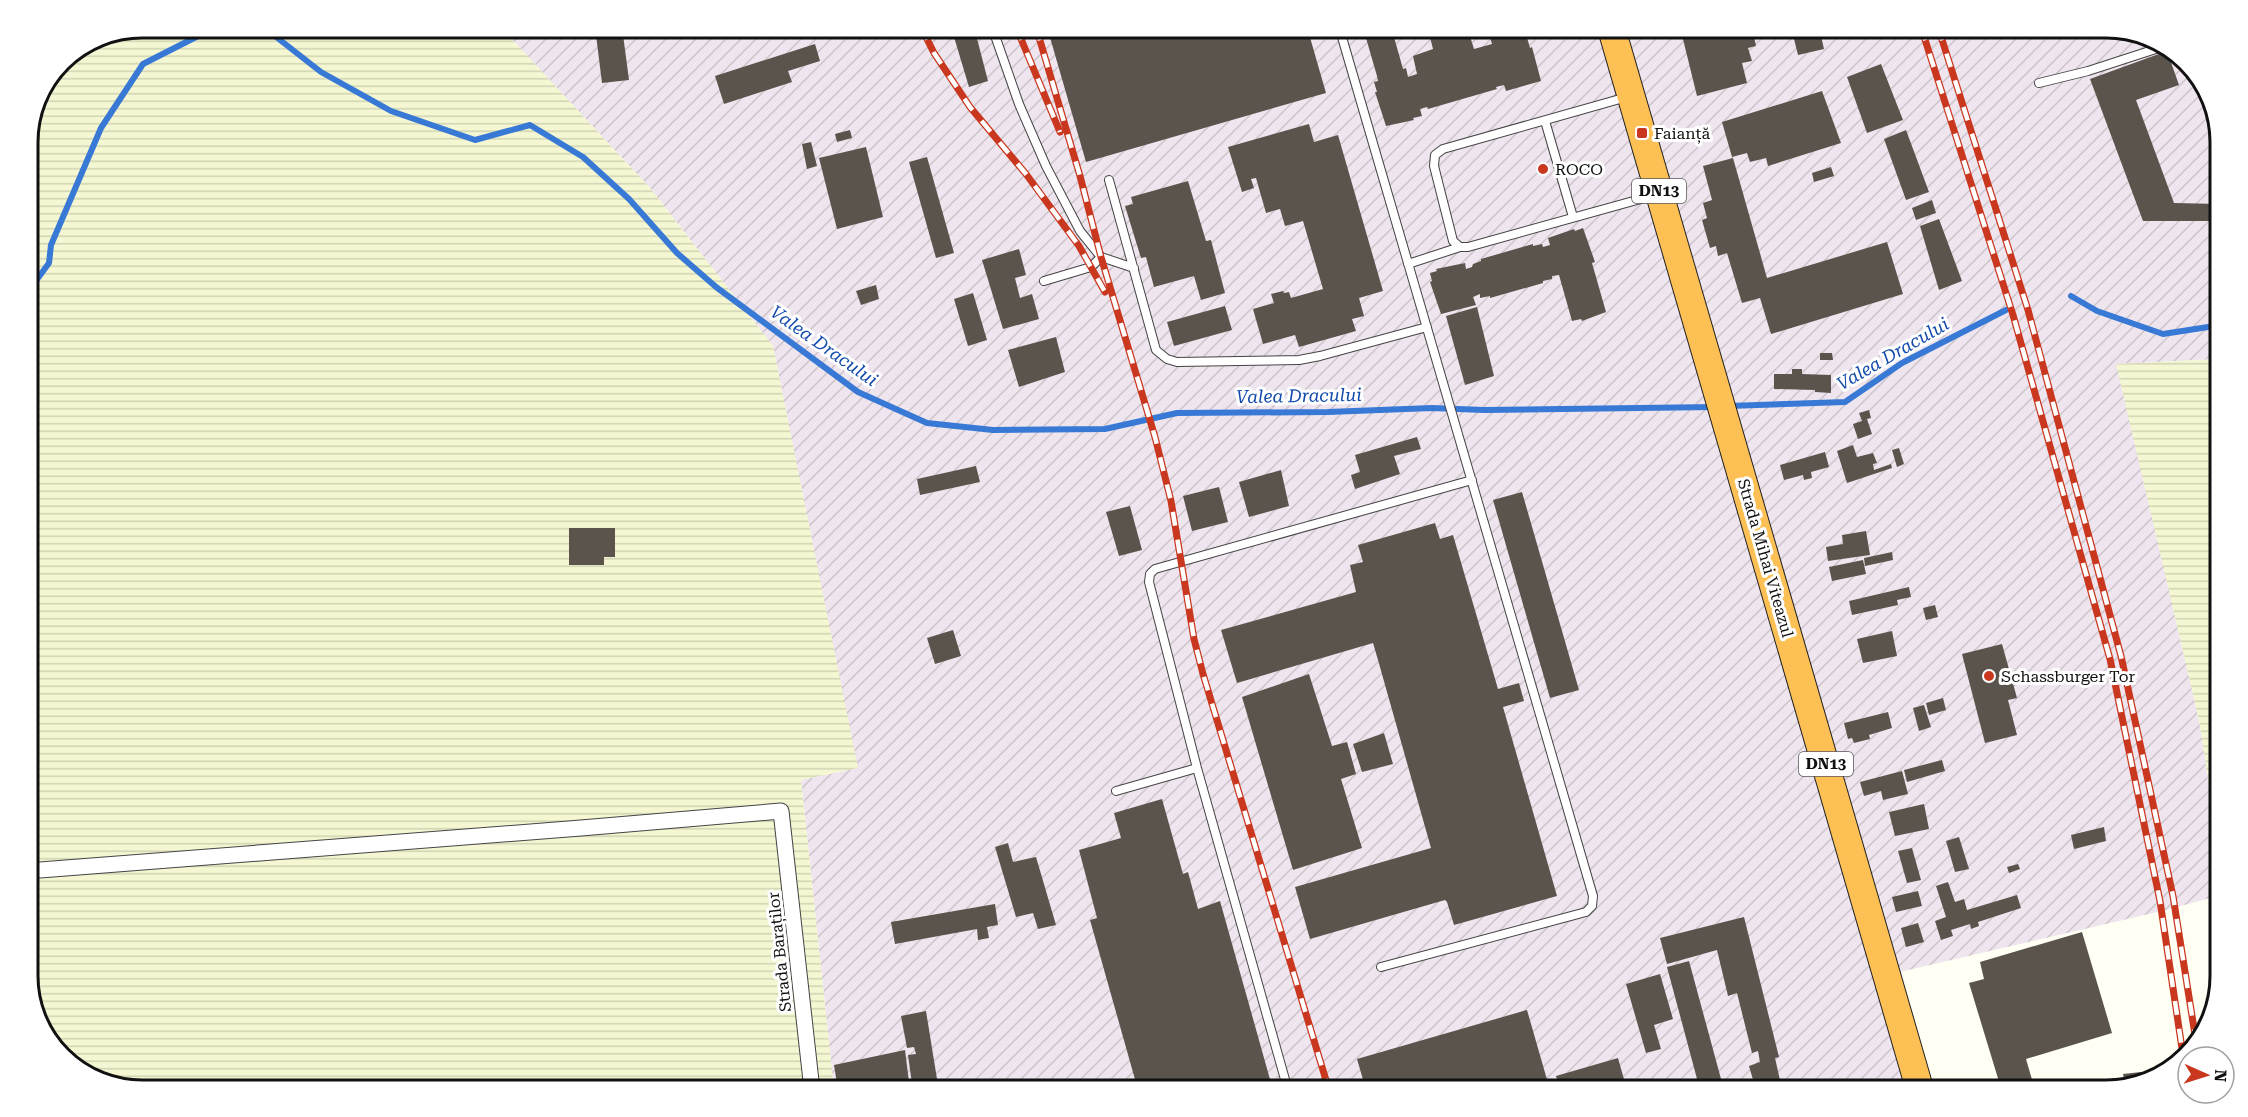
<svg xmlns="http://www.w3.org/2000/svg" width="2248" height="1117" font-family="'Roboto Serif',serif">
<defs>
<pattern id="industrial-furrows" width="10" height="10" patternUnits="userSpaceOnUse" patternTransform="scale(1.5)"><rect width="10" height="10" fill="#efe5ee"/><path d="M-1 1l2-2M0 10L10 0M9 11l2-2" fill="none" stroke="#ccc3cb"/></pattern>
<pattern id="farmland-rules" width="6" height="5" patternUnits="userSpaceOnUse" patternTransform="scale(1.5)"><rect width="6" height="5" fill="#f4f7d2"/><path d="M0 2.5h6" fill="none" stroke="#d0d3b3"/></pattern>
</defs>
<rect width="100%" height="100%" fill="#fffff4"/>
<!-- industrial -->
<path fill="url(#industrial-furrows)" d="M 505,27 L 2106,27 L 2157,39 L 2202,78 L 2221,135 L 2221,359 L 2117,364 L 2199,720 L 2221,864 L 2221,895 L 2166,910 L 1874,978 L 1907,1090 L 834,1090 L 801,780 L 857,768 L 773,346 L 650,188 L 505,32 Z"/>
<!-- farmland -->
<path fill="url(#farmland-rules)" d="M 142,27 L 505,27 L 505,32 L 650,188 L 773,346 L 858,768 L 801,780 L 834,1090 L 142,1090 L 91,1078 L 47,1039 L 27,983 L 27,135 L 61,60 L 98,36 Z
M 2221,359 L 2221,864 L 2199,720 L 2116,364 Z"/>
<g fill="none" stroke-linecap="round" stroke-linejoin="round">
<!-- stream -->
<path stroke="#3879d5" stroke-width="6" d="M 27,293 L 49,263 L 51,245 L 101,128 L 143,64 L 204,33 L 266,29 L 321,72 L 391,111 L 475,140 L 530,125 L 583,157 L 629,199 L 677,253 L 716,287 L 858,392 L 927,423 L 993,430 L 1105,429 L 1177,413 L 1328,412 L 1432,408 L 1484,410 L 1715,407
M 2071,296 L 2097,311 L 2163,334 L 2221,325
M 1728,406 L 1845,402 L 1902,363 L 2006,310"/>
</g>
<!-- building -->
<path fill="#5a544c" d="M 595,27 L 622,27 L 629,80 L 602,83 Z
M 951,27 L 974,27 L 988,81 L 969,87 Z
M 1047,27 L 1307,27 L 1326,93 L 1086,162 Z
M 1463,27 L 1467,27 L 1474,49 L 1492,44 L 1487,27 L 1524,27 L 1530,48 L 1532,47 L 1541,81 L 1506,91 L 1504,85 L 1496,87 L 1497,89 L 1428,109 L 1427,107 L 1420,109 L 1422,116 L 1413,118 L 1414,120 L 1386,126 L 1375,92 L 1377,92 L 1374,82 L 1378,81 L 1377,76 L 1366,38 L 1392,30 L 1403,69 L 1406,68 L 1408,77 L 1417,74 L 1413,56 L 1433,49 L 1430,37 Z
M 1680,27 L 1752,27 L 1756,46 L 1748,48 L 1752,61 L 1742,63 L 1747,83 L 1697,96 Z
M 1791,27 L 1819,27 L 1824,49 L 1798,55 Z
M 815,44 L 820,61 L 788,71 L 792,82 L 724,104 L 715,76 Z
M 2167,51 L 2179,85 L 2136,100 L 2174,203 L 2221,204 L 2221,221 L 2143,221 L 2090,79 Z
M 1881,64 L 1903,120 L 1867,133 L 1847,77 Z
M 1822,91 L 1841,143 L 1768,166 L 1766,158 L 1750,162 L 1747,153 L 1732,157 L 1722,122 Z
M 1309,124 L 1314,142 L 1338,135 L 1383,291 L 1359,298 L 1364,316 L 1352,319 L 1356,331 L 1299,347 L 1295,335 L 1263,344 L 1253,309 L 1274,303 L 1271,294 L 1283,291 L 1284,293 L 1289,292 L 1291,298 L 1323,289 L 1303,221 L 1285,226 L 1280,209 L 1266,213 L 1256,178 L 1251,179 L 1254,188 L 1242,192 L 1228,147 Z
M 850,130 L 852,138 L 837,142 L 835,134 Z
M 1906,130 L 1929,192 L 1906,200 L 1884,139 Z
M 811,142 L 817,166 L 807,169 L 802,144 Z
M 866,147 L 883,217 L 837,229 L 819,158 Z
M 927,157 L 954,253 L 936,258 L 909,162 Z
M 1733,158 L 1767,278 L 1887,242 L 1903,294 L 1771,334 L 1760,298 L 1742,303 L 1727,253 L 1718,256 L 1716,246 L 1710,248 L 1702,220 L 1707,218 L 1703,203 L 1712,200 L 1703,166 Z
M 1831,167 L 1834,176 L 1814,182 L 1812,173 Z
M 1188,181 L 1206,241 L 1211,240 L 1225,293 L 1201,300 L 1194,276 L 1154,287 L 1146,257 L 1141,258 L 1125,206 L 1133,204 L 1131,197 Z
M 1932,200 L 1936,213 L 1916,220 L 1912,208 Z
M 1939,219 L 1962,281 L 1939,290 L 1920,226 Z
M 1583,228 L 1595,262 L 1592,263 L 1606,312 L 1582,321 L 1581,319 L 1572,321 L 1559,275 L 1552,276 L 1552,279 L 1543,281 L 1543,283 L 1490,298 L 1490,296 L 1480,298 L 1480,294 L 1473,297 L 1476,305 L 1441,314 L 1430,282 L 1432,281 L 1430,273 L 1437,271 L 1436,269 L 1465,263 L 1466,269 L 1472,267 L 1473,264 L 1481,261 L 1481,259 L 1533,244 L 1533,246 L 1542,244 L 1543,247 L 1550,245 L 1548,238 L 1574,229 L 1575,231 Z
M 1019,249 L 1026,275 L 1015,278 L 1020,298 L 1032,294 L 1039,319 L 1003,329 L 982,260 Z
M 876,285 L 879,299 L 861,305 L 856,291 Z
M 973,293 L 987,340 L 968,346 L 954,299 Z
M 1225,306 L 1232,330 L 1174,346 L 1167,322 Z
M 1477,307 L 1494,376 L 1465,385 L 1446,316 Z
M 1056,337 L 1065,372 L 1019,387 L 1008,350 Z
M 1820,353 L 1832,353 L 1833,360 L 1820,360 Z
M 1792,369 L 1802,369 L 1802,374 L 1831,375 L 1831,393 L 1815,392 L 1815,390 L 1774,389 L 1774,374 L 1792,374 Z
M 1869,410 L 1871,418 L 1867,419 L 1872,434 L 1858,439 L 1853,424 L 1862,421 L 1859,413 Z
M 1417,437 L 1421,449 L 1394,456 L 1400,474 L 1355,489 L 1351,475 L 1360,472 L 1355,455 Z
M 1853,445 L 1857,457 L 1873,453 L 1877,463 L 1873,464 L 1874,470 L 1891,464 L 1892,468 L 1847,483 L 1837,451 Z
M 1899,448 L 1904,464 L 1897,467 L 1892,450 Z
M 1825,452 L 1829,467 L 1811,472 L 1812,478 L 1804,480 L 1803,475 L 1784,480 L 1780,465 Z
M 976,466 L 980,482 L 920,495 L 917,479 Z
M 1281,470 L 1289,506 L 1249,517 L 1239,482 Z
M 1219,487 L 1228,522 L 1192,531 L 1183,496 Z
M 1522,492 L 1579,690 L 1550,698 L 1493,500 Z
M 1130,506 L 1142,550 L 1119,556 L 1106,512 Z
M 1435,523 L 1440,539 L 1453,535 L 1498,689 L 1519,683 L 1524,701 L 1503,707 L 1557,896 L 1454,925 L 1447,902 L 1445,900 L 1310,939 L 1295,887 L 1431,848 L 1378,660 L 1373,643 L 1237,683 L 1221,630 L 1356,592 L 1350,565 L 1363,562 L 1358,545 Z
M 569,528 L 615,528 L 615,557 L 604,557 L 604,565 L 569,565 Z
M 1866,531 L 1870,555 L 1828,561 L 1826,547 L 1843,544 L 1842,535 Z
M 1892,552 L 1893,560 L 1865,566 L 1864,558 Z
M 1863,560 L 1866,574 L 1832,581 L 1829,567 Z
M 1909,587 L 1911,597 L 1897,600 L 1898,605 L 1852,615 L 1849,601 Z
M 1935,605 L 1938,617 L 1926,620 L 1923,608 Z
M 953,630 L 961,656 L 935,664 L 927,638 Z
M 1892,631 L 1897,656 L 1863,663 L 1857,639 Z
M 2002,644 L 2017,698 L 2008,700 L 2017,735 L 1985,743 L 1962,654 Z
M 1309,674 L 1332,746 L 1347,742 L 1356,774 L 1341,779 L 1362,848 L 1293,870 L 1242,697 Z
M 1943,698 L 1946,710 L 1929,715 L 1926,703 Z
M 1924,705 L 1931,727 L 1919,731 L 1913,708 Z
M 1888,712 L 1892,728 L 1869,735 L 1870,739 L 1854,743 L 1852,738 L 1848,739 L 1844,723 Z
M 1384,733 L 1393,764 L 1362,772 L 1353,744 Z
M 1942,760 L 1945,771 L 1907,782 L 1904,770 Z
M 1902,771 L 1908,794 L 1883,800 L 1881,791 L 1864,796 L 1860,782 Z
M 1162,799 L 1183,874 L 1188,872 L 1198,909 L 1220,901 L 1273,1090 L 1138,1090 L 1090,920 L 1097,918 L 1079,850 L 1121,838 L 1114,813 Z
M 1924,804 L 1929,829 L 1895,836 L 1889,812 Z
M 2104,827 L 2106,841 L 2074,849 L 2071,835 Z
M 1959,837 L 1969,869 L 1955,872 L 1946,841 Z
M 1008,843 L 1013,862 L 1036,857 L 1056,925 L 1038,929 L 1033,913 L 1016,917 L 995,847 Z
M 1912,848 L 1921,880 L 1907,883 L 1898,851 Z
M 2018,864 L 2020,869 L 2009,873 L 2007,867 Z
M 1948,882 L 1955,902 L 1964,899 L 1967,910 L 2017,895 L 2021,908 L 1978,922 L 1979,926 L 1971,929 L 1970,924 L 1951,930 L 1953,936 L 1941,940 L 1935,921 L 1946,917 L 1936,886 Z
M 1918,891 L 1922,906 L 1896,912 L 1892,897 Z
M 995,904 L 998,925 L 987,927 L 989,938 L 978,940 L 977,929 L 895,944 L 891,922 Z
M 1744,917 L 1779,1057 L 1775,1058 L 1782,1089 L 1776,1090 L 1756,1090 L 1749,1066 L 1760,1062 L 1758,1051 L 1752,1053 L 1737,993 L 1728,996 L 1717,950 L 1667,964 L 1660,938 Z
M 1918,923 L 1924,942 L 1906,947 L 1901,928 Z
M 2082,932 L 2112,1033 L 2026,1059 L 2035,1090 L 2017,1090 L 2014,1081 L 2000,1085 L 1969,983 L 1984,979 L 1980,962 Z
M 1689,961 L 1724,1090 L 1700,1090 L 1667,967 Z
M 1660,974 L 1673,1019 L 1654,1025 L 1661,1049 L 1646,1053 L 1626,984 Z
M 1527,1010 L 1550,1090 L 1366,1090 L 1357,1059 Z
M 926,1011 L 937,1079 L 912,1084 L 908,1055 L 916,1054 L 914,1047 L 907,1048 L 901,1016 Z
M 905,1050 L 910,1090 L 838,1090 L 834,1065 Z
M 1618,1058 L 1627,1090 L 1560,1090 L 1556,1076 Z
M 2141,1072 L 2142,1079 L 2125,1084 L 2123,1074 Z
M 1029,1086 L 1029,1090 L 1006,1090 L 1006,1089 Z"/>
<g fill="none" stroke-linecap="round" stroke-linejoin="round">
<!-- lane casing -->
<g stroke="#444" stroke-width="10">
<path id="lane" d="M 992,27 L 1019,104 L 1046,166 L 1080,231 L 1101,257 L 1134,268
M 1339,27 L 1593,896 L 1592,906 L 1586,912 L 1381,967
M 2039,83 L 2088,71 L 2165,46
M 1627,97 L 1443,149 L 1435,155 L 1434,166 L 1453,241 L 1460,247 L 1468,247 L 1655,195
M 1545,121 L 1573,217
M 1109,180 L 1156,350 L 1167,359 L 1177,362 L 1299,360 L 1320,356 L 1427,327
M 1408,264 L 1460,247
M 1044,281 L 1091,267 L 1101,257
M 1116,791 L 1197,768
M 1288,1090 L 1197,768 L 1149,582 L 1150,574 L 1155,569 L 1472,480"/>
</g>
<!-- street casing -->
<g stroke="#444" stroke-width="17">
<path id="street" d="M 27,871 L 581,828 L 781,811 L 812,1090"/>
</g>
<!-- highway casing -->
<g stroke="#222" stroke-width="29">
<path id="highway" d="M 1611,27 L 1920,1090"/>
</g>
<!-- lane -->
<use href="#lane" stroke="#fff" stroke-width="8"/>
<!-- street -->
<use href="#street" stroke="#fff" stroke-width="15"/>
<!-- highway -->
<use href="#highway" stroke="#fcc055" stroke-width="27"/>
<!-- rail casing -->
<g stroke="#ca371f" stroke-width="7">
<path id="rail" d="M 921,27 L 934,53 L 970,107 L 1026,174 L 1079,246 L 1105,292
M 1016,27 L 1060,132
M 1036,27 L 1080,176 L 1101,257 L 1155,437 L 1171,501 L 1194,639 L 1203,674 L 1329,1090
M 1921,27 L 2013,315 L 2110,659 L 2160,901 L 2183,1055
M 1938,27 L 2028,310 L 2121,656 L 2173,896 L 2196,1041"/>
</g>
<!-- rail -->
<use href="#rail" stroke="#fff" stroke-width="4.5" stroke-dasharray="14" stroke-linecap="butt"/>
</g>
<!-- markers -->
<g fill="#ca371f" stroke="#fff" stroke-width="2">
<rect x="1636" y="127" width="12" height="12" rx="3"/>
<circle cx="1543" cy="169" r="6"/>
<circle cx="1989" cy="676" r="6"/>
</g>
<g text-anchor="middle" stroke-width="6" stroke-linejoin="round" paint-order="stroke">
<!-- shield labels -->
<g fill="#fff" stroke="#585858" stroke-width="1.5">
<rect x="1632" y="179" width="54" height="24" rx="4.5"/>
<rect x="1799" y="752" width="54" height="24" rx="4.5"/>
</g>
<g font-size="15" font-weight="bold" fill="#111">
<text x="1659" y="196">DN13</text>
<text x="1826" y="769">DN13</text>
</g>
<!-- poi labels -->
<g font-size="16" fill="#111" stroke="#fff" text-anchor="start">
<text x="1654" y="139">Faianță</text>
<text x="1555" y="175">ROCO</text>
<text x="2001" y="682">Schassburger Tor</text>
</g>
<!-- street labels -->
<g font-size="16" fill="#111" stroke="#fff">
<text transform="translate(1766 558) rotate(74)" y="6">Strada Mihai Viteazul</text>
<text transform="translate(779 952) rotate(-96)" y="6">Strada Baraților</text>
</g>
<!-- water labels -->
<g font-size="18" font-style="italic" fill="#114bac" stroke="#fff">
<text transform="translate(824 346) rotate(35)" y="6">Valea Dracului</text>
<text transform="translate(1893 354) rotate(-30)" y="6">Valea Dracului</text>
<text transform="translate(1299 396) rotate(-1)" y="6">Valea Dracului</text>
</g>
</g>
<!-- crop -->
<path d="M0 0H2248V1117H0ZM142 38H2106A104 104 0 0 1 2210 142V976A104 104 0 0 1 2106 1080H142A104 104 0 0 1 38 976V142A104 104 0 0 1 142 38Z" fill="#fff" fill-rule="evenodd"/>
<path fill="none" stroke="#111" stroke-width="3" d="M142 38H2106A104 104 0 0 1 2210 142V976A104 104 0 0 1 2106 1080H142A104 104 0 0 1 38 976V142A104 104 0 0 1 142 38Z"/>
<!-- north arrow -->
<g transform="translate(2206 1075) rotate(93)"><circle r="28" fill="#ffffff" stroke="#a0a0a0" stroke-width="1.5"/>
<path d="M0-4.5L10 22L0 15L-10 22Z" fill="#ca371f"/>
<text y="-9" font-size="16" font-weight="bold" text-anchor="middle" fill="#111111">N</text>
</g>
</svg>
